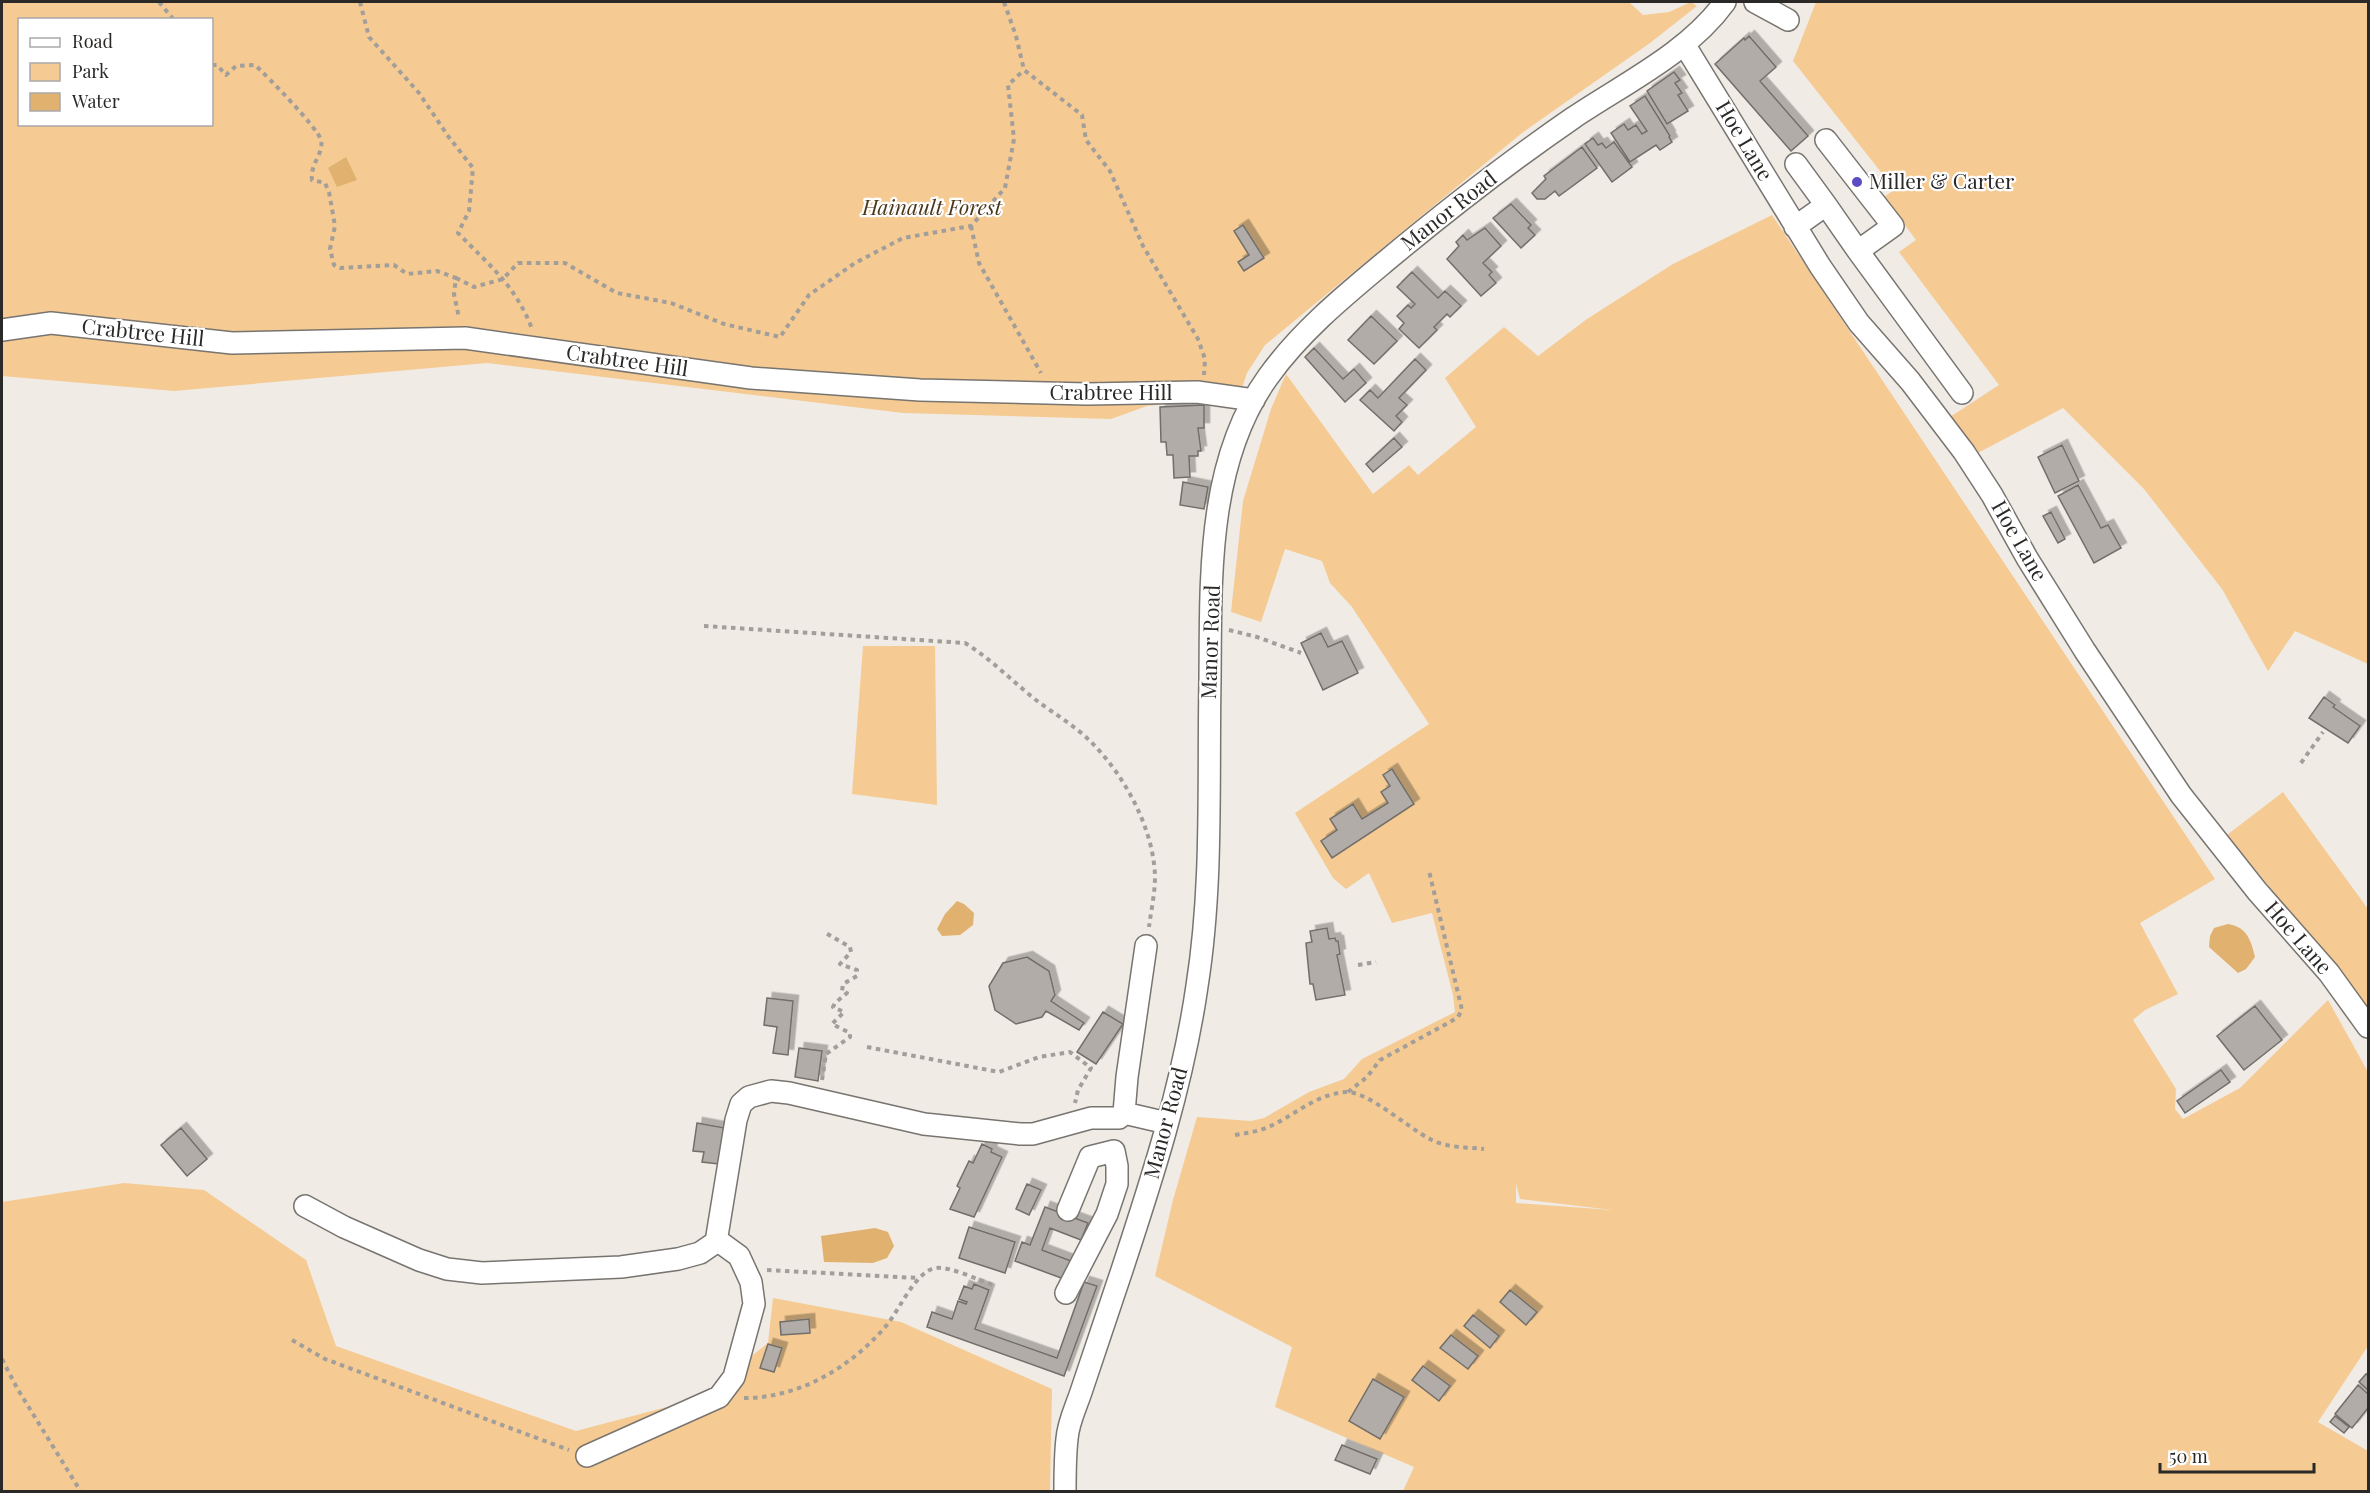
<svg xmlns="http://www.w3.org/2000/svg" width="2370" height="1493" font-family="'Playfair Display',serif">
<defs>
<filter id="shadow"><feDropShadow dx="5.5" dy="-5.5" stdDeviation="0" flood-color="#0004"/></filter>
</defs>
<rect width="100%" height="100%" fill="#f0ebe5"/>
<!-- green -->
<path fill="#f5cb93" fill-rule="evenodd" d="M 2,2 L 1629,2 L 1643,15 L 1669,12 L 1691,2 L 1697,6 L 1650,43 L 1522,133 L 1265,345 L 1247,373 L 1236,406 L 1207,399 L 1147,406 L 1111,419 L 903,413 L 487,363 L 174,391 L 2,376 ZM 20,20 L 212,20 L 212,124 L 20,124 Z
M 1816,2 L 2368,2 L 2368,664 L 2295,631 L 2268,671 L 2222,589 L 2144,489 L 2063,408 L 1976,454 L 1950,417 L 1999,385 L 1899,252 L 1916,240 L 1884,197 L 1894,190 L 1892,186 L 1793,61 Z
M 1772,215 L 2215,879 L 2140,923 L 2178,994 L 2145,1010 L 2133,1020 L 2176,1089 L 2175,1109 L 2183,1119 L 2240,1088 L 2328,1000 L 2368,1072 L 2368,1346 L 2318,1422 L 2368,1451 L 2368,1491 L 1403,1491 L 1414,1467 L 1275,1407 L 1292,1347 L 1155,1276 L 1173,1200 L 1197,1117 L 1251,1121 L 1264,1118 L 1309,1092 L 1344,1079 L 1362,1059 L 1455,1012 L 1453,995 L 1432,913 L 1392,923 L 1369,873 L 1346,889 L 1333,878 L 1295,813 L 1429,724 L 1352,607 L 1330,583 L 1322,561 L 1285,549 L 1261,622 L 1231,612 L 1243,501 L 1271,409 L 1286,374 L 1373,494 L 1409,465 L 1418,475 L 1476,427 L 1445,378 L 1504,327 L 1538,356 L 1587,319 L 1673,264 ZM 1516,1184 L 1520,1199 L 1612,1210 L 1516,1203 Z
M 863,646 L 935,646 L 937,805 L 852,794 Z
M 2283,792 L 2368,909 L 2368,1007 L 2227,835 Z
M 124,1183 L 204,1190 L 306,1260 L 336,1346 L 576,1431 L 697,1399 L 768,1343 L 773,1298 L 901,1322 L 1052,1389 L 1050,1491 L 2,1492 L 2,1202 Z"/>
<!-- water -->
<path fill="#e1b16f" d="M 346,157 L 357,180 L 337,187 L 328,168 Z
M 957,901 L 964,904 L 974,913 L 973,925 L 960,935 L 942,936 L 937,929 L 945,914 Z
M 2228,924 C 2247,927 2251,940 2255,957 L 2246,969 L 2238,973 L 2209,947 L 2210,936 L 2214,928 Z
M 875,1228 L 888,1232 L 894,1246 L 887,1258 L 873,1263 L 824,1262 L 821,1236 Z"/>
<!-- building -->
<path fill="#b1aca7" stroke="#726e69" stroke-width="1.5" filter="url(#shadow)" d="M 1749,36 L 1776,67 L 1760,81 L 1808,136 L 1791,151 L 1715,64 L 1744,38 L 1745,40 Z
M 1674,72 L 1680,80 L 1675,83 L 1682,93 L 1678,95 L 1688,111 L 1667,124 L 1647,91 Z
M 1645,96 L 1670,136 L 1669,137 L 1672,142 L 1660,150 L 1656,145 L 1630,162 L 1611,133 L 1624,124 L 1628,130 L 1636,125 L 1642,134 L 1647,131 L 1630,106 Z
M 1593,138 L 1598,145 L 1602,143 L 1606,148 L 1614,142 L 1632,167 L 1612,182 L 1585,144 Z
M 1582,147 L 1597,168 L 1559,196 L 1555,191 L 1545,199 L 1537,199 L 1532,193 L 1546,179 L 1544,176 Z
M 1511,204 L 1531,225 L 1528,228 L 1535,235 L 1521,248 L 1493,218 Z
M 1243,225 L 1264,258 L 1244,271 L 1238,262 L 1249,255 L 1234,231 Z
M 1485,228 L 1501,246 L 1483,263 L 1492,272 L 1489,275 L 1496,283 L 1481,296 L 1447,259 L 1459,246 L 1456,242 L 1463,235 L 1467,240 Z
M 1412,272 L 1438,298 L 1445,291 L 1461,306 L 1450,317 L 1447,314 L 1434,327 L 1437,330 L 1419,348 L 1399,329 L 1404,323 L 1397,316 L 1408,305 L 1411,308 L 1415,304 L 1397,287 Z
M 1371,316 L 1397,341 L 1374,364 L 1348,340 Z
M 1314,348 L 1343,379 L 1354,369 L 1366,383 L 1345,402 L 1305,357 Z
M 1415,359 L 1426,370 L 1399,398 L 1407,405 L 1396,416 L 1402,422 L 1394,431 L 1360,400 L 1370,390 L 1378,398 Z
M 1204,405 L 1204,428 L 1198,428 L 1201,451 L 1198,451 L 1198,456 L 1189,456 L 1190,477 L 1174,478 L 1173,455 L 1167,455 L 1166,442 L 1161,442 L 1160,407 Z
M 1394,438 L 1402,447 L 1373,472 L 1366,464 Z
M 2062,445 L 2079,481 L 2055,493 L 2038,457 Z
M 1183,482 L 1208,487 L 1204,509 L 1180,505 Z
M 2078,485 L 2101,528 L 2108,525 L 2121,548 L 2094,563 L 2058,496 Z
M 2051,512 L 2065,539 L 2058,543 L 2043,516 Z
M 1321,633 L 1328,647 L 1342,641 L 1358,673 L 1323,690 L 1301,643 Z
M 2324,697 L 2335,705 L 2333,707 L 2360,726 L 2348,743 L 2309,718 Z
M 1392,769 L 1414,804 L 1332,858 L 1321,841 L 1337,830 L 1330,819 L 1353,804 L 1362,819 L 1388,803 L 1381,792 L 1390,786 L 1383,775 Z
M 1327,928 L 1329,939 L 1335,938 L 1336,941 L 1338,941 L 1340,954 L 1337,955 L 1345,995 L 1316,1000 L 1313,984 L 1310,984 L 1306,943 L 1312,942 L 1310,931 Z
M 1027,957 L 1049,971 L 1055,995 L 1051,1001 L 1084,1023 L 1079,1030 L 1046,1011 L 1042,1017 L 1016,1024 L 995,1010 L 989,986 L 1003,963 Z
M 767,998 L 793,1001 L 788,1055 L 773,1053 L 777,1027 L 764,1025 Z
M 2255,1006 L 2282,1040 L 2244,1070 L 2217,1036 Z
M 1103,1012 L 1123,1024 L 1096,1064 L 1077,1052 Z
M 799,1048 L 822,1051 L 818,1081 L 795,1077 Z
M 2221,1070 L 2230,1082 L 2185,1113 L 2177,1101 Z
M 697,1123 L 725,1128 L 719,1164 L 702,1162 L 704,1152 L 693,1151 Z
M 181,1128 L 207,1159 L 187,1176 L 161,1145 Z
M 982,1144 L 992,1149 L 991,1152 L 1002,1157 L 974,1217 L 950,1209 L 960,1188 L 957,1186 L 969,1161 L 973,1163 Z
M 1027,1184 L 1041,1190 L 1029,1215 L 1016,1209 Z
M 1045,1207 L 1088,1223 L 1081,1240 L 1050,1228 L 1042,1250 L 1071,1261 L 1064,1279 L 1015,1261 L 1022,1242 L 1030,1245 Z
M 969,1227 L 1015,1242 L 1005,1273 L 959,1258 Z
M 1084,1282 L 1097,1286 L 1064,1376 L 927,1327 L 932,1312 L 952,1319 L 958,1301 L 966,1304 L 967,1302 L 959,1299 L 964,1286 L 972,1289 L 974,1284 L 989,1290 L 975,1329 L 1057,1358 Z
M 1510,1290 L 1537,1312 L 1526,1325 L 1500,1302 Z
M 1473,1315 L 1499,1336 L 1490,1348 L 1464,1326 Z
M 809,1319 L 810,1333 L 781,1335 L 780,1322 Z
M 1451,1335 L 1478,1356 L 1468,1369 L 1440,1348 Z
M 768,1344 L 782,1348 L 774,1372 L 760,1368 Z
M 1423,1366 L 1450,1386 L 1439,1401 L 1412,1380 Z
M 2366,1374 L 2368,1375 L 2368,1390 L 2359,1382 Z
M 1373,1379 L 1404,1397 L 1380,1439 L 1349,1421 Z
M 2358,1385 L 2368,1394 L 2368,1408 L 2352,1428 L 2335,1414 Z
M 2335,1416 L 2349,1427 L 2344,1433 L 2330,1422 Z
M 1342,1445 L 1377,1459 L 1370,1474 L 1335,1460 Z"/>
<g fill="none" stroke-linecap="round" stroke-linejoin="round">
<!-- minor casing -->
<g stroke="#78746f" stroke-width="24">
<path id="minor" d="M 1755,2 L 1788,20
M 1684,44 L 1820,266 L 1859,323 L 1910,381 L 1964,452 L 1992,495 L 2027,558 L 2085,651 L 2181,795 L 2257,891 L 2329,973 L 2368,1027
M 1796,164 L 1826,205
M 1795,227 L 1826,205 L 1858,251 L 1893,226 L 1826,140
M 1858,251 L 1962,393
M 2,330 L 51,323 L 232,343 L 465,338 L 751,378 L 920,390 L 1087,394 L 1197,392 L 1254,400
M 1146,946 L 1127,1077 L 1124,1113 L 1167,1123
M 305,1206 L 344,1227 L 419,1260 L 447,1269 L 482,1273 L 621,1267 L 678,1259 L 700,1253 L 716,1242 L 736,1120 L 741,1104 L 749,1097 L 771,1091 L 789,1093 L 924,1124 L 1020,1134 L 1033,1134 L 1091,1118 L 1119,1118 L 1124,1113
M 1066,1293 L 1107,1214 L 1117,1184 L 1117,1166 L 1114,1151 L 1090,1157 L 1068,1210
M 587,1456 L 719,1397 L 734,1377 L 754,1304 L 751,1282 L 739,1256 L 717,1240
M 1065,1492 C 1065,1474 1065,1456 1067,1439 C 1068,1422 1077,1405 1082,1389 C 1095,1350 1108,1312 1121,1273 C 1152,1179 1183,1084 1197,986 C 1213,885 1208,783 1210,681 C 1211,580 1206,463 1268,377 C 1300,332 1344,296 1386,261 C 1446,211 1509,162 1573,118 C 1625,83 1688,53 1725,2"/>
</g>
<!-- path -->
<path stroke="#a29e9a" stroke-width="4" stroke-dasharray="4.5 4.5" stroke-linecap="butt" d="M 159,2 L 174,20
M 360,2 L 369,37 L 419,93 L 448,136 L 473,168 L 469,211 L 458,233 C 489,265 516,286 532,329
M 1004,2 L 1016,36 L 1024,70 L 1082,115 L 1086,140 L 1110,171 L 1143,246 L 1198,339 L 1205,359 L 1204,375
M 212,65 L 217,65 L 226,75 L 236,66 L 255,65 C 268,77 317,127 321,140 C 324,154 310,163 312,180 L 325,183 L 329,192 L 335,226 L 330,249 L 334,265 L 340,268 L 394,265 L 407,274 L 437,271 L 456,278 L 454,294 L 459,318
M 971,226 L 979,263 L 1041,373
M 456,278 L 474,287 L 503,279 L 518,263 L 565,263 L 617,293 L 671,303 L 724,324 L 780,337 L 809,295 L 855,263 L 903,238 L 971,226 L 1005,188 L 1014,139 L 1008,85 L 1024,70
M 704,626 L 965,643 C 991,659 1012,681 1036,700 C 1053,713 1074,725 1090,741 C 1124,774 1154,829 1155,877 C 1155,893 1151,911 1149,927
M 1229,630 L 1257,637 L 1301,653
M 2301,763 L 2323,732
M 1358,965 L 1376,962
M 867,1047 L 999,1072 L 1039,1057 L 1070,1052 L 1091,1068 L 1078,1090 L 1075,1103
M 822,1080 L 826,1054 L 850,1037 L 850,1033 L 832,1024 L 844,1012 L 833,1007 L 835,1003 L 847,993 L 842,991 L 843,984 L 857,976 L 857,970 L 840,964 L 851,952 L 850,947 L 824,932
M 1348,1092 L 1367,1077 L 1380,1060 L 1450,1022 L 1458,1017 L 1462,1010 L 1429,871
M 1235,1135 C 1246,1133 1256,1132 1266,1128 C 1293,1117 1315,1094 1346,1092 C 1368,1091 1408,1128 1430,1139 C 1446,1148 1466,1147 1484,1149
M 767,1270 L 918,1278
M 292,1340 L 325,1359 L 569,1450
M 2,1359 L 17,1388 L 81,1492
M 744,1398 C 800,1398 851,1367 886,1326 C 899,1311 916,1270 936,1268 C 950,1266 978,1280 993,1285"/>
<!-- minor -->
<use href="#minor" stroke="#fff" stroke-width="21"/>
</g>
<!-- markers -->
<circle fill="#5c4cc4" stroke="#fff" stroke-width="2" cx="1857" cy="182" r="6"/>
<g text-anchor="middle" stroke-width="4.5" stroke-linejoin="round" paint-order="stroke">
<!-- street labels -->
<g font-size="21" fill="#2b2927" stroke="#fff">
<text transform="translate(1744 141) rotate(59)" y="7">Hoe Lane</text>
<text transform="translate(1449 211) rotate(-38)" y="7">Manor Road</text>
<text transform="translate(143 333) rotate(6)" y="7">Crabtree Hill</text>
<text transform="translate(627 361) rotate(8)" y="7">Crabtree Hill</text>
<text x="1111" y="400">Crabtree Hill</text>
<text transform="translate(2019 541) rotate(60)" y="7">Hoe Lane</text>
<text transform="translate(1211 642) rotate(-88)" y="7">Manor Road</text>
<text transform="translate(2298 938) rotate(49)" y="7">Hoe Lane</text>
<text transform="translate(1166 1123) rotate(-75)" y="7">Manor Road</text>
</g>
<!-- poi labels -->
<g font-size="21" fill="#2b2927" stroke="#fff" text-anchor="start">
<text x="1869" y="189">Miller &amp; Carter</text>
</g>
<!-- park labels -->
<g font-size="21" font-style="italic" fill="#4c371a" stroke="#fff">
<text x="932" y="215">Hainault Forest</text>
</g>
</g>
<!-- border -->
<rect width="2370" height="1493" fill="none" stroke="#2b2927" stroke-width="6"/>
<!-- legend -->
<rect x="18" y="18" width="195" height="108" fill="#ffffff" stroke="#aaa9a9" stroke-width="1.5"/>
<rect x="30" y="38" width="30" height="9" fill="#ffffff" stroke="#aaa9a9" stroke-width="1.5"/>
<text x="72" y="48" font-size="18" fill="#2b2927">Road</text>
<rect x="30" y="63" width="30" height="18" fill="#f5cb93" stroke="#aaa9a9" stroke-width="1.5"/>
<text x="72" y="78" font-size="18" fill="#2b2927">Park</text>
<rect x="30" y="93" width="30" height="18" fill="#e1b16f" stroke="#aaa9a9" stroke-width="1.5"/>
<text x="72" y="108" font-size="18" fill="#2b2927">Water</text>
<!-- scale -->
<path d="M2160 1463v9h154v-9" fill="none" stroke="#2b2927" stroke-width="3"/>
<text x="2169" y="1463" font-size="18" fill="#2b2927" stroke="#ffffff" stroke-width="4.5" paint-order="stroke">50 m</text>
</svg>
